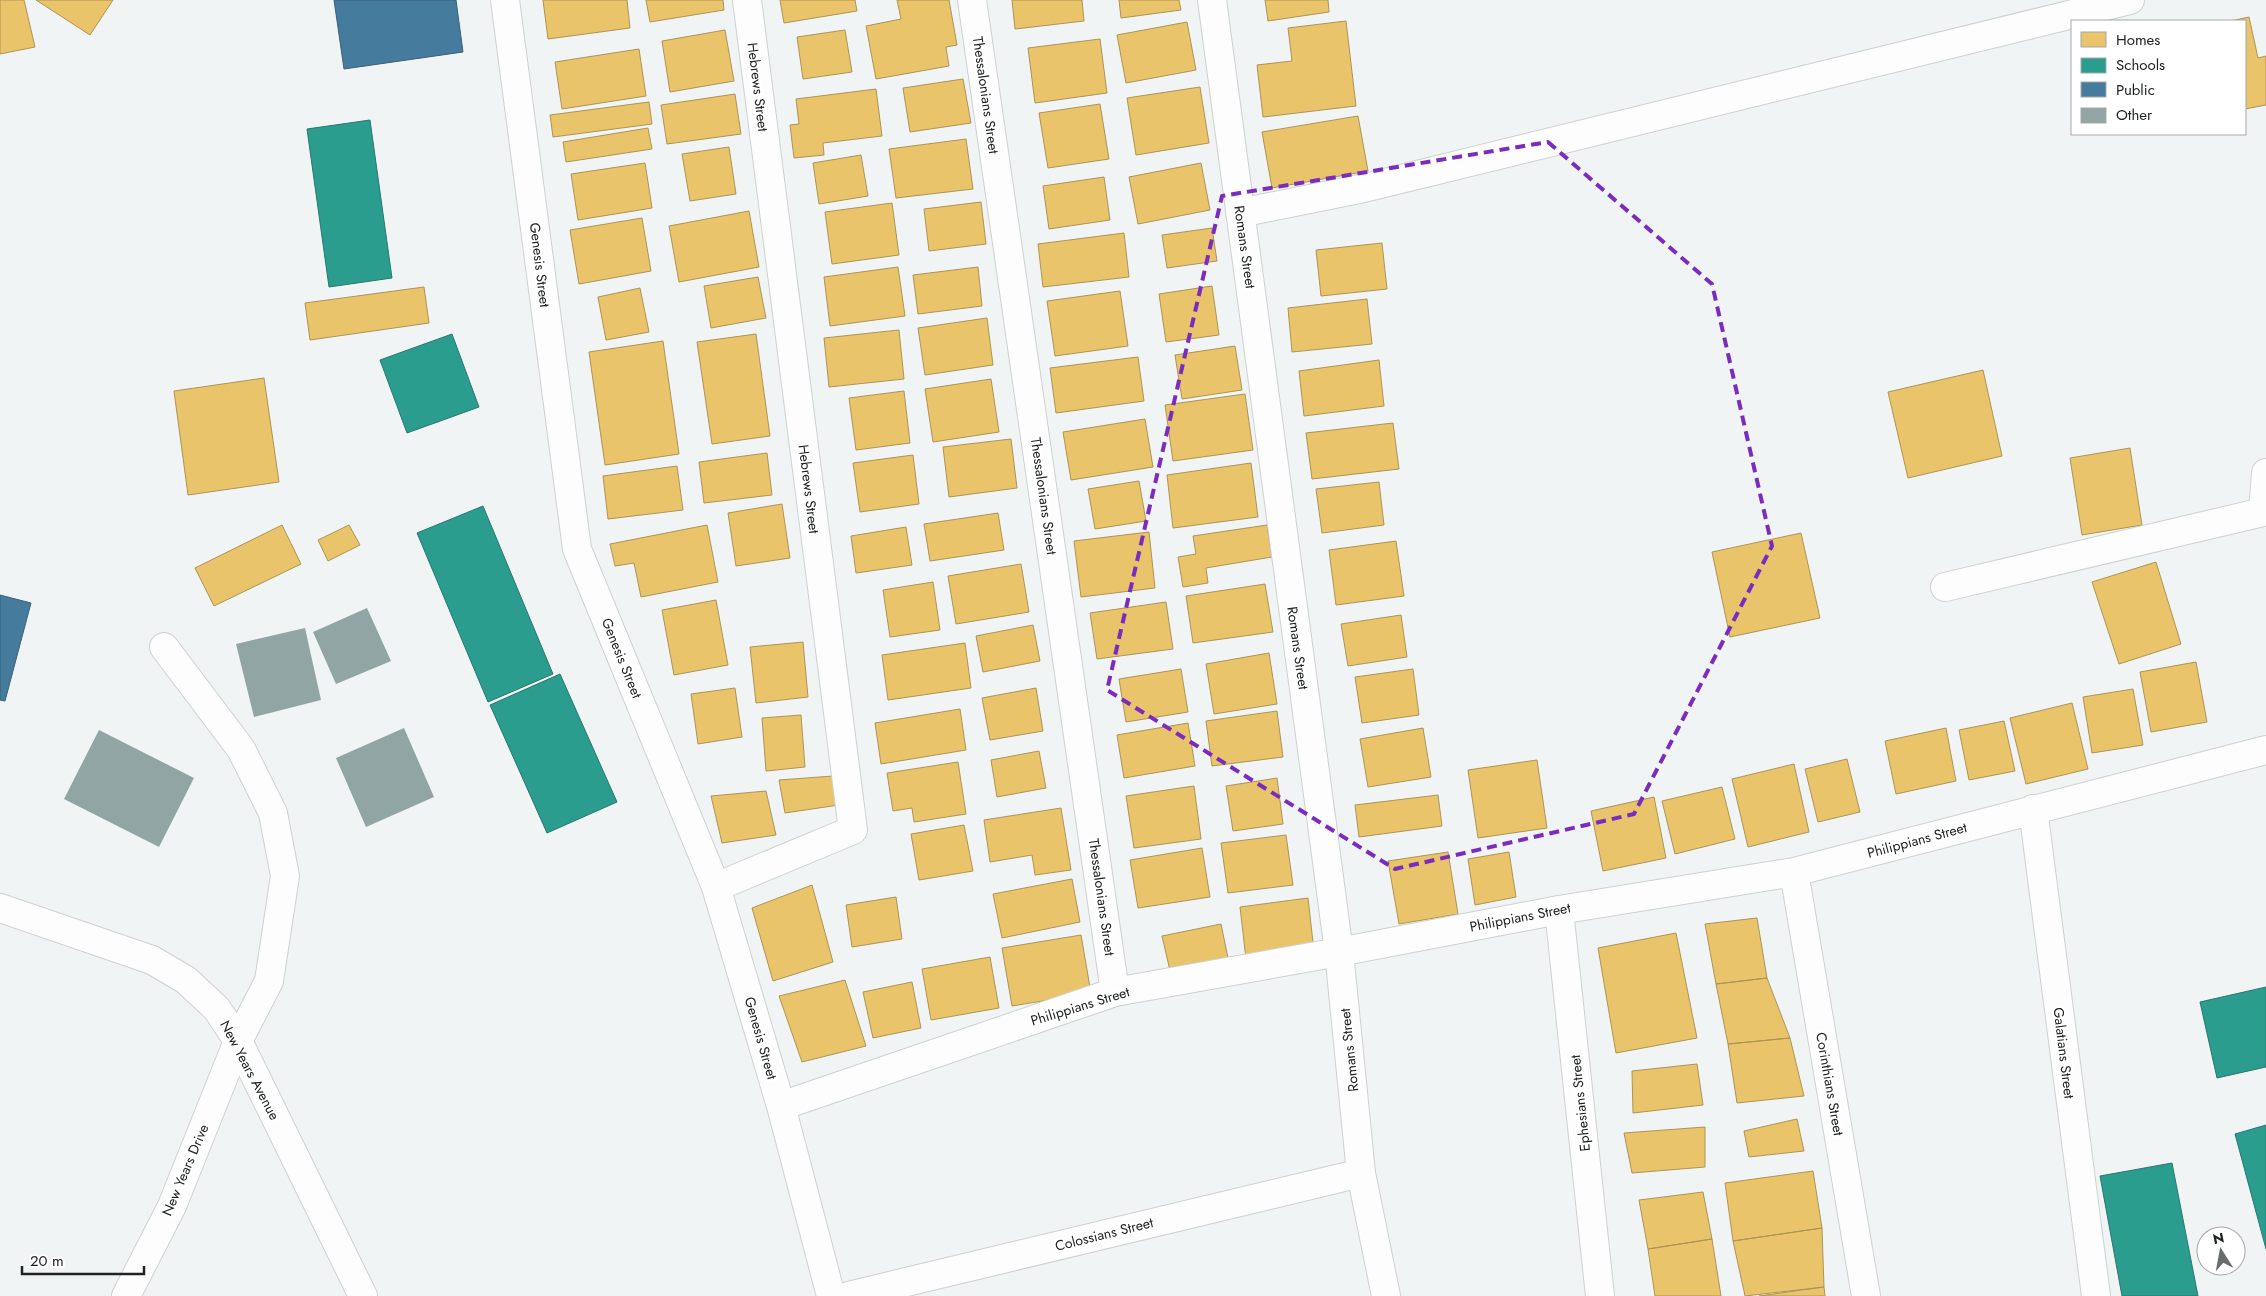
<svg xmlns="http://www.w3.org/2000/svg" width="2266" height="1296" font-family="Jost,sans-serif">
<rect width="100%" height="100%" fill="#f0f4f4"/>
<!-- homes -->
<path fill="#e9c46a" stroke="#ad9455" d="M 0,0 L 24,0 L 35,47 L 0,54 Z
M 36,0 L 113,0 L 90,35 Z
M 543,0 L 627,0 L 630,28 L 548,39 Z
M 646,0 L 723,0 L 724,10 L 650,22 Z
M 780,0 L 855,0 L 857,11 L 784,23 Z
M 897,0 L 949,0 L 957,45 L 946,47 L 949,66 L 876,79 L 866,26 L 901,19 Z
M 1012,0 L 1082,0 L 1084,21 L 1015,29 Z
M 1119,0 L 1179,0 L 1181,10 L 1121,18 Z
M 1265,0 L 1328,0 L 1329,12 L 1268,21 Z
M 2249,17 L 2258,58 L 2266,56 L 2266,105 L 2245,109 L 2245,21 L 2231,21 Z
M 1346,21 L 1356,106 L 1263,117 L 1257,65 L 1292,61 L 1288,28 Z
M 1187,22 L 1196,70 L 1126,83 L 1117,35 Z
M 725,30 L 734,81 L 670,92 L 662,41 Z
M 845,30 L 852,72 L 803,79 L 797,37 Z
M 1100,39 L 1107,93 L 1035,103 L 1028,48 Z
M 639,49 L 646,96 L 562,109 L 555,62 Z
M 963,79 L 971,123 L 910,132 L 903,88 Z
M 1200,87 L 1209,143 L 1136,155 L 1127,98 Z
M 876,89 L 882,136 L 823,143 L 824,155 L 794,158 L 790,125 L 799,124 L 796,99 Z
M 735,94 L 741,134 L 667,144 L 661,105 Z
M 649,102 L 652,124 L 553,137 L 550,115 Z
M 1100,104 L 1109,159 L 1048,168 L 1039,113 Z
M 1358,116 L 1368,171 L 1272,188 L 1262,132 Z
M 648,128 L 652,149 L 566,162 L 563,142 Z
M 966,139 L 973,189 L 896,198 L 889,149 Z
M 729,147 L 736,194 L 690,201 L 682,154 Z
M 861,155 L 868,196 L 819,204 L 813,163 Z
M 645,163 L 652,208 L 578,220 L 571,174 Z
M 1201,163 L 1210,210 L 1138,224 L 1129,177 Z
M 1104,177 L 1110,220 L 1049,229 L 1043,186 Z
M 981,202 L 986,244 L 929,251 L 924,209 Z
M 892,203 L 899,255 L 832,264 L 825,212 Z
M 749,211 L 759,267 L 679,282 L 669,226 Z
M 642,218 L 651,271 L 579,284 L 570,230 Z
M 1212,228 L 1217,261 L 1167,268 L 1162,235 Z
M 1124,233 L 1129,277 L 1043,287 L 1038,244 Z
M 1382,243 L 1387,289 L 1321,296 L 1316,250 Z
M 898,267 L 905,316 L 830,326 L 824,277 Z
M 978,267 L 982,306 L 918,314 L 913,275 Z
M 758,277 L 766,318 L 711,328 L 704,286 Z
M 1212,286 L 1219,335 L 1166,342 L 1159,294 Z
M 424,287 L 429,323 L 310,340 L 305,303 Z
M 640,288 L 649,332 L 606,340 L 598,297 Z
M 1120,291 L 1128,346 L 1055,356 L 1047,301 Z
M 1367,299 L 1372,344 L 1292,352 L 1288,308 Z
M 987,318 L 993,365 L 925,375 L 918,328 Z
M 899,330 L 904,379 L 829,387 L 824,338 Z
M 756,334 L 770,436 L 712,444 L 697,342 Z
M 663,341 L 679,454 L 605,465 L 589,352 Z
M 1235,346 L 1242,390 L 1182,399 L 1175,355 Z
M 1138,357 L 1144,401 L 1056,413 L 1050,368 Z
M 1379,360 L 1384,406 L 1304,416 L 1299,371 Z
M 1983,370 L 2002,456 L 1908,478 L 1888,392 Z
M 264,378 L 279,482 L 188,495 L 174,391 Z
M 991,379 L 999,432 L 933,442 L 925,389 Z
M 904,391 L 910,443 L 856,450 L 849,398 Z
M 1245,394 L 1253,450 L 1173,461 L 1165,405 Z
M 1145,419 L 1153,467 L 1071,480 L 1063,432 Z
M 1393,423 L 1399,469 L 1312,479 L 1306,433 Z
M 1011,439 L 1017,488 L 949,497 L 943,447 Z
M 2130,448 L 2142,525 L 2082,535 L 2070,458 Z
M 767,453 L 772,495 L 704,503 L 699,462 Z
M 913,455 L 919,504 L 860,512 L 853,463 Z
M 1251,463 L 1258,517 L 1173,528 L 1167,475 Z
M 677,466 L 683,510 L 608,519 L 603,476 Z
M 1139,481 L 1146,521 L 1095,529 L 1088,489 Z
M 1379,482 L 1384,525 L 1322,533 L 1316,489 Z
M 782,504 L 790,558 L 736,566 L 728,513 Z
M 998,513 L 1004,550 L 930,561 L 924,524 Z
M 282,525 L 301,564 L 214,606 L 195,568 Z
M 349,525 L 360,545 L 328,561 L 318,540 Z
M 707,525 L 718,582 L 641,597 L 634,563 L 615,566 L 610,544 Z
M 1267,525 L 1272,557 L 1206,568 L 1208,583 L 1183,587 L 1178,557 L 1196,554 L 1193,536 Z
M 906,527 L 912,565 L 856,573 L 851,536 Z
M 1149,532 L 1155,588 L 1081,597 L 1074,541 Z
M 1801,533 L 1820,618 L 1730,637 L 1712,552 Z
M 1396,541 L 1404,596 L 1336,605 L 1329,550 Z
M 2156,562 L 2181,644 L 2119,664 L 2092,582 Z
M 1021,564 L 1029,612 L 956,624 L 948,576 Z
M 933,582 L 940,630 L 890,637 L 883,590 Z
M 1265,584 L 1273,632 L 1193,643 L 1186,596 Z
M 716,600 L 728,665 L 674,675 L 662,610 Z
M 1166,602 L 1173,649 L 1097,659 L 1090,613 Z
M 1401,615 L 1407,657 L 1348,666 L 1341,624 Z
M 1033,625 L 1040,661 L 983,672 L 976,636 Z
M 803,642 L 808,697 L 756,703 L 750,647 Z
M 965,643 L 971,688 L 888,700 L 882,655 Z
M 1269,653 L 1277,704 L 1214,714 L 1206,664 Z
M 2196,662 L 2207,722 L 2151,732 L 2140,672 Z
M 1181,669 L 1188,712 L 1126,722 L 1119,679 Z
M 1413,669 L 1419,715 L 1362,723 L 1355,677 Z
M 735,688 L 742,737 L 698,744 L 691,694 Z
M 1036,688 L 1043,731 L 990,740 L 982,698 Z
M 2133,689 L 2143,745 L 2092,753 L 2083,697 Z
M 2072,703 L 2088,769 L 2026,784 L 2010,718 Z
M 960,709 L 966,750 L 881,764 L 875,723 Z
M 1277,711 L 1283,757 L 1212,766 L 1206,721 Z
M 801,715 L 805,767 L 766,771 L 762,718 Z
M 2004,721 L 2015,771 L 1969,780 L 1959,730 Z
M 1188,723 L 1195,766 L 1124,778 L 1117,735 Z
M 1423,728 L 1431,777 L 1368,787 L 1360,739 Z
M 1946,728 L 1956,781 L 1896,794 L 1885,741 Z
M 1039,751 L 1046,788 L 997,797 L 991,760 Z
M 1847,759 L 1860,812 L 1818,822 L 1805,769 Z
M 1537,760 L 1547,828 L 1478,838 L 1468,770 Z
M 958,762 L 966,814 L 914,822 L 912,808 L 893,811 L 887,773 Z
M 1794,764 L 1809,832 L 1748,847 L 1732,779 Z
M 833,776 L 839,805 L 785,813 L 779,780 Z
M 1277,778 L 1283,824 L 1233,831 L 1226,786 Z
M 1194,786 L 1201,839 L 1134,848 L 1126,796 Z
M 1722,787 L 1735,839 L 1675,854 L 1662,801 Z
M 766,791 L 776,835 L 722,843 L 711,796 Z
M 1438,795 L 1442,826 L 1359,837 L 1355,805 Z
M 1654,797 L 1666,858 L 1603,871 L 1591,811 Z
M 1061,808 L 1071,870 L 1035,875 L 1032,855 L 990,862 L 984,820 Z
M 964,825 L 973,871 L 919,880 L 911,834 Z
M 1286,835 L 1293,885 L 1228,893 L 1221,843 Z
M 1202,848 L 1210,897 L 1138,908 L 1130,860 Z
M 1448,852 L 1458,914 L 1399,924 L 1388,861 Z
M 1509,852 L 1516,897 L 1475,905 L 1468,859 Z
M 1072,879 L 1080,922 L 1002,938 L 993,894 Z
M 812,885 L 833,962 L 773,981 L 752,908 Z
M 896,897 L 902,939 L 852,947 L 846,905 Z
M 1308,898 L 1314,951 L 1246,959 L 1240,907 Z
M 1757,918 L 1767,978 L 1716,984 L 1705,924 Z
M 1221,924 L 1229,963 L 1171,975 L 1162,936 Z
M 1676,933 L 1697,1038 L 1616,1053 L 1598,948 Z
M 1081,935 L 1091,993 L 1012,1006 L 1002,948 Z
M 990,957 L 999,1008 L 931,1020 L 922,969 Z
M 1767,978 L 1790,1038 L 1728,1044 L 1716,984 Z
M 845,980 L 866,1046 L 802,1062 L 779,996 Z
M 912,982 L 921,1028 L 873,1038 L 863,992 Z
M 1790,1038 L 1804,1096 L 1737,1103 L 1728,1044 Z
M 1697,1064 L 1703,1105 L 1633,1113 L 1632,1071 Z
M 1797,1119 L 1804,1151 L 1749,1157 L 1744,1131 Z
M 1705,1127 L 1705,1167 L 1632,1173 L 1624,1133 Z
M 1813,1171 L 1822,1228 L 1733,1241 L 1725,1183 Z
M 1703,1192 L 1712,1239 L 1648,1249 L 1639,1200 Z
M 1822,1228 L 1824,1287 L 1745,1296 L 1733,1241 Z
M 1712,1239 L 1721,1296 L 1655,1296 L 1648,1249 Z
M 1824,1287 L 1825,1296 L 1759,1296 Z"/>
<!-- schools -->
<path fill="#2a9d8f" stroke="#27786f" d="M 370,120 L 392,278 L 329,287 L 307,129 Z
M 452,334 L 479,407 L 407,433 L 380,360 Z
M 483,506 L 553,674 L 488,702 L 417,533 Z
M 560,674 L 617,802 L 547,833 L 490,705 Z
M 2266,987 L 2266,1067 L 2217,1078 L 2200,1002 Z
M 2266,1125 L 2266,1249 L 2235,1134 Z
M 2172,1163 L 2198,1296 L 2122,1296 L 2100,1176 Z"/>
<!-- public -->
<path fill="#457b9d" stroke="#3a6178" d="M 334,0 L 456,0 L 463,52 L 344,69 Z
M 0,595 L 31,603 L 5,701 L 0,700 Z"/>
<!-- building -->
<path fill="#91a5a5" d="M 367,608 L 391,661 L 336,684 L 313,632 Z
M 305,628 L 321,700 L 254,717 L 236,644 Z
M 404,728 L 434,797 L 366,827 L 336,758 Z
M 99,730 L 194,778 L 159,847 L 64,799 Z"/>
<g fill="none" stroke-linecap="round" stroke-linejoin="round">
<!-- street casing -->
<g stroke="#ced1d1" stroke-width="30">
<path id="street" d="M 505,0 L 577,549 L 716,887 L 781,1106 L 831,1296
M 972,0 L 1115,992
M 1212,0 L 1339,952 L 1361,1173 L 1386,1296
M 1240,213 L 1364,188 L 2130,0
M 1945,587 L 2263,512 L 2266,473
M 2033,809 L 2096,1296
M 1794,872 L 1866,1296
M 716,887 L 853,830 L 747,0
M 1559,910 L 1600,1296
M 781,1106 L 1115,992 L 1339,952 L 1559,910 L 1794,872 L 2266,750
M 126,1296 L 172,1206 L 238,1041 L 269,981 L 285,876 L 273,813 L 241,749 L 164,647
M 848,1296 L 1361,1173"/>
</g>
<!-- secondary casing -->
<g stroke="#ced1d1" stroke-width="30">
<path id="secondary" d="M 0,908 L 152,960 L 186,980 L 217,1009 L 238,1041 L 363,1296"/>
</g>
<!-- street -->
<use href="#street" stroke="#fdfdfd" stroke-width="28"/>
<!-- secondary -->
<use href="#secondary" stroke="#fdfdfd" stroke-width="28"/>
</g>
<!-- marked area -->
<path fill="none" stroke="#7b2cbf" stroke-width="4" stroke-dasharray="10 6" stroke-linejoin="round" d="M 1548,142 L 1712,284 L 1772,546 L 1634,814 L 1395,869 L 1107,690 L 1222,196 Z"/>
<g text-anchor="middle" stroke-width="5" stroke-linejoin="round" paint-order="stroke">
<!-- street labels -->
<g font-size="14" fill="#202323" stroke="#fff">
<text transform="translate(758 87) rotate(83)" y="5">Hebrews Street</text>
<text transform="translate(986 95) rotate(82)" y="5">Thessalonians Street</text>
<text transform="translate(1245 247) rotate(82)" y="5">Romans Street</text>
<text transform="translate(540 265) rotate(83)" y="5">Genesis Street</text>
<text transform="translate(809 489) rotate(83)" y="5">Hebrews Street</text>
<text transform="translate(1044 496) rotate(82)" y="5">Thessalonians Street</text>
<text transform="translate(1298 648) rotate(82)" y="5">Romans Street</text>
<text transform="translate(622 658) rotate(68)" y="5">Genesis Street</text>
<text transform="translate(1917 840) rotate(-15)" y="5">Philippians Street</text>
<text transform="translate(1102 897) rotate(82)" y="5">Thessalonians Street</text>
<text transform="translate(1520 917) rotate(-11)" y="5">Philippians Street</text>
<text transform="translate(1080 1006) rotate(-17)" y="5">Philippians Street</text>
<text transform="translate(761 1038) rotate(74)" y="5">Genesis Street</text>
<text transform="translate(1349 1050) rotate(-96)" y="5">Romans Street</text>
<text transform="translate(2064 1053) rotate(83)" y="5">Galatians Street</text>
<text transform="translate(250 1070) rotate(62)" y="5">New Years Avenue</text>
<text transform="translate(1830 1084) rotate(80)" y="5">Corinthians Street</text>
<text transform="translate(1580 1103) rotate(-96)" y="5">Ephesians Street</text>
<text transform="translate(185 1170) rotate(-67)" y="5">New Years Drive</text>
<text transform="translate(1104 1234) rotate(-14)" y="5">Colossians Street</text>
</g>
</g>
<!-- legend -->
<rect x="2071" y="20" width="175" height="115" fill="#ffffff" stroke="#a6a7a7"/>
<rect x="2081" y="32" width="25" height="15" fill="#e9c46a" stroke="#a6a7a7"/>
<text x="2116" y="45" font-size="15" fill="#202323">Homes</text>
<rect x="2081" y="58" width="25" height="15" fill="#2a9d8f" stroke="#a6a7a7"/>
<text x="2116" y="70" font-size="15" fill="#202323">Schools</text>
<rect x="2081" y="82" width="25" height="15" fill="#457b9d" stroke="#a6a7a7"/>
<text x="2116" y="95" font-size="15" fill="#202323">Public</text>
<rect x="2081" y="108" width="25" height="15" fill="#91a5a5" stroke="#a6a7a7"/>
<text x="2116" y="120" font-size="15" fill="#202323">Other</text>
<!-- north arrow -->
<g transform="translate(2221 1251) rotate(349)"><circle r="24" fill="#ffffff" stroke="#a6a7a7"/>
<path d="M0-4L9 19L0 12L-9 19Z" fill="#696c6c"/>
<text y="-8" font-size="14" font-weight="bold" text-anchor="middle" fill="#202323">N</text>
</g>
<!-- scale -->
<path d="M22 1266v8h122v-8" fill="none" stroke="#202323" stroke-width="2.5"/>
<text x="30" y="1266" font-size="15" fill="#202323" stroke="#ffffff" stroke-width="4" paint-order="stroke">20 m</text>
</svg>
